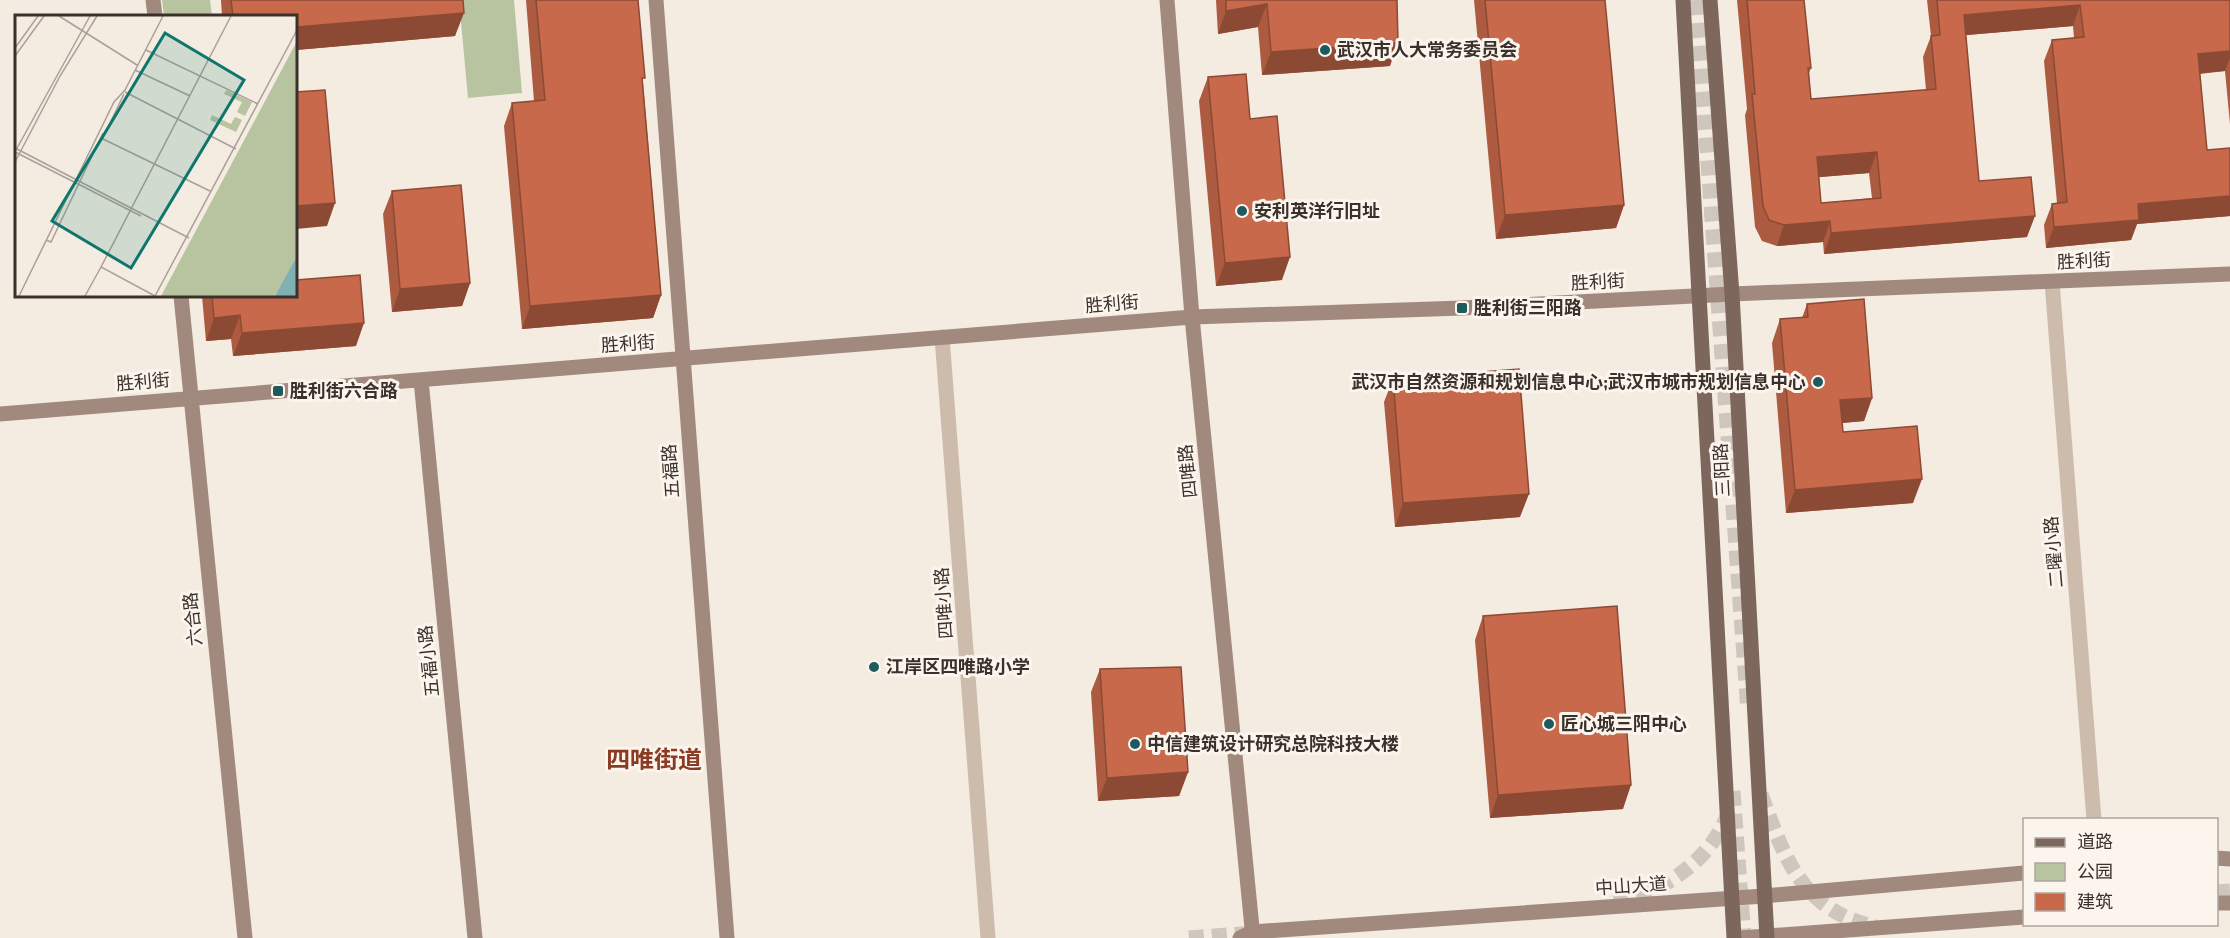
<svg xmlns="http://www.w3.org/2000/svg" width="2230" height="938" font-family="'Exo 2','Noto Sans SC',sans-serif">
<rect width="100%" height="100%" fill="#f4ebe1"/>
<!-- green -->
<path fill="#b8c4a0" d="M 162,0 L 210,0 L 212,16 L 164,16 Z
M 459,0 L 514,0 L 522,93 L 468,98 Z"/>
<g fill="none" stroke-linecap="round" stroke-linejoin="round">
<!-- primary-tunnel -->
<path stroke="#cfc6bd" stroke-width="15" stroke-dasharray="15 8" stroke-linecap="butt" d="M 1696,0 L 1748,711
M 1733,791 L 1744,938
M 1761,794 C 1785,859 1801,910 1876,927
M 2216,892 L 2230,891
M 1614,902 C 1663,893 1712,860 1729,811
M 1189,938 L 1253,933"/>
<!-- street -->
<path stroke="#cdbbac" stroke-width="15" d="M 2052,282 L 2094,820
M 942,337 L 988,938"/>
<!-- secondary -->
<path stroke="#a18a7d" stroke-width="15" d="M 153,0 L 155,16
M 656,0 L 727,938
M 1167,0 L 1192,317 L 1253,938
M 181,296 L 245,938
M 421,380 L 475,938
M 0,414 L 1192,317 L 1462,308 L 1732,294 L 2230,274
M 2216,858 L 2230,859
M 2216,903 L 2230,903
M 1240,938 L 1252,932 L 1764,896 L 2024,873
M 1740,938 L 2024,917"/>
<!-- primary -->
<path stroke="#7d675c" stroke-width="15" d="M 1683,0 L 1734,938
M 1710,0 L 1732,294 L 1767,938"/>
</g>
<!-- wall -->
<path fill="#ac5a40" fill-rule="evenodd" d="M 221,0 L 463,0 L 455,36 L 296,50 L 296,16 L 222,16 Z
M 526,0 L 638,0 L 643,83 L 661,295 L 653,318 L 522,329 L 504,126 L 512,103 L 534,101 Z
M 1216,0 L 1397,0 L 1390,66 L 1262,75 L 1258,27 L 1218,34 Z
M 1474,0 L 1605,0 L 1624,205 L 1616,228 L 1496,239 Z
M 1737,0 L 1804,0 L 1811,68 L 1809,73 L 1811,99 L 1926,90 L 1923,57 L 1931,36 L 1927,0 L 2230,0 L 2230,124 L 2225,71 L 2200,74 L 2207,150 L 2230,148 L 2230,216 L 2137,224 L 2131,240 L 2046,248 L 2044,225 L 2052,204 L 2057,203 L 2044,61 L 2052,40 L 2074,38 L 2073,26 L 1966,35 L 1979,181 L 2027,237 L 1824,254 L 1823,242 L 1777,246 L 1762,241 L 1755,227 L 1745,115 L 1747,109 ZM 1869,173 L 1872,198 L 1821,203 L 1819,177 Z
M 1208,77 L 1250,119 L 1282,280 L 1216,286 L 1199,101 Z
M 392,191 L 470,283 L 462,306 L 392,312 L 383,214 Z
M 202,296 L 296,296 L 356,346 L 233,356 L 231,339 L 206,341 Z
M 1807,304 L 1872,398 L 1864,421 L 1842,423 L 1843,432 L 1913,503 L 1786,513 L 1772,343 L 1780,319 L 1802,318 Z
M 1393,379 L 1520,517 L 1395,527 L 1384,402 Z
M 1483,616 L 1623,809 L 1490,818 L 1475,640 Z
M 1100,669 L 1188,772 L 1179,796 L 1098,801 L 1091,692 Z"/>
<!-- shaded-wall -->
<path fill="#8c4a34" d="M 1267,4 L 1258,27 L 1218,34 L 1226,11 Z
M 2080,5 L 2073,26 L 1956,36 L 1964,15 Z
M 464,13 L 455,36 L 296,50 L 296,27 Z
M 1398,43 L 1390,66 L 1262,75 L 1271,52 Z
M 2230,51 L 2230,58 L 2225,71 L 2190,74 L 2198,54 Z
M 1877,152 L 1869,173 L 1809,178 L 1817,157 Z
M 2230,196 L 2230,216 L 2137,224 L 2131,240 L 2046,248 L 2054,227 L 2138,204 Z
M 335,203 L 327,226 L 296,229 L 296,206 Z
M 1624,205 L 1616,228 L 1496,239 L 1505,215 Z
M 2035,216 L 2027,237 L 1824,254 L 1831,233 Z
M 1830,221 L 1823,242 L 1777,246 L 1784,225 Z
M 1290,257 L 1282,280 L 1216,286 L 1225,263 Z
M 470,283 L 462,306 L 392,312 L 400,289 Z
M 661,295 L 653,318 L 522,329 L 530,306 Z
M 240,315 L 231,339 L 206,341 L 214,318 Z
M 364,323 L 356,346 L 233,356 L 242,333 Z
M 1872,398 L 1864,421 L 1831,424 L 1840,400 Z
M 1922,479 L 1913,503 L 1786,513 L 1795,490 Z
M 1529,494 L 1520,517 L 1395,527 L 1403,503 Z
M 1188,772 L 1179,796 L 1098,801 L 1107,778 Z
M 1631,785 L 1623,809 L 1490,818 L 1498,795 Z"/>
<!-- building -->
<path fill="#c8694b" stroke="#8c4a34" stroke-width="1.5" fill-rule="evenodd" d="M 231,0 L 463,0 L 464,13 L 296,27 L 296,16 L 233,16 Z
M 536,0 L 638,0 L 645,78 L 642,78 L 661,295 L 530,306 L 512,103 L 545,100 Z
M 1226,0 L 1397,0 L 1398,43 L 1271,52 L 1267,4 L 1226,11 Z
M 1485,0 L 1605,0 L 1624,205 L 1505,215 Z
M 1747,0 L 1804,0 L 1811,68 L 1808,68 L 1811,99 L 1936,89 L 1931,36 L 1940,35 L 1937,0 L 2230,0 L 2230,51 L 2198,54 L 2207,150 L 2230,148 L 2230,196 L 2138,204 L 2139,220 L 2054,227 L 2052,204 L 2067,202 L 2052,40 L 2084,37 L 2080,5 L 1964,15 L 1979,181 L 2031,177 L 2035,216 L 1831,233 L 1830,221 L 1784,225 L 1769,220 L 1763,206 L 1752,94 L 1755,94 ZM 1877,152 L 1881,198 L 1821,203 L 1817,157 Z
M 1246,74 L 1250,119 L 1277,116 L 1290,257 L 1225,263 L 1208,77 Z
M 325,90 L 335,203 L 296,206 L 296,92 Z
M 461,185 L 470,283 L 400,289 L 392,191 Z
M 360,275 L 364,323 L 242,333 L 240,315 L 214,318 L 212,296 L 296,296 L 296,280 Z
M 1864,299 L 1872,398 L 1840,400 L 1843,432 L 1917,426 L 1922,479 L 1795,490 L 1780,319 L 1808,317 L 1807,304 Z
M 1519,369 L 1529,494 L 1403,503 L 1393,379 Z
M 1617,606 L 1631,785 L 1498,795 L 1483,616 Z
M 1181,667 L 1188,772 L 1107,778 L 1100,669 Z"/>
<!-- markers -->
<g fill="#1f5a5e" stroke="#fbf5ee" stroke-width="2">
<circle cx="1325" cy="50" r="6"/>
<circle cx="1242" cy="211" r="6"/>
<rect x="1456" y="302" width="12" height="12" rx="3"/>
<circle cx="1818" cy="382" r="6"/>
<rect x="272" y="385" width="12" height="12" rx="3"/>
<circle cx="874" cy="667" r="6"/>
<circle cx="1549" cy="724" r="6"/>
<circle cx="1135" cy="744" r="6"/>
</g>
<g text-anchor="middle" stroke-width="6" stroke-linejoin="round" paint-order="stroke">
<!-- poi labels -->
<g font-size="18" font-weight="bold" fill="#3b302b" stroke="#fbf5ee" text-anchor="start">
<text x="1337" y="56">武汉市人大常务委员会</text>
<text x="1254" y="217">安利英洋行旧址</text>
<text x="1474" y="314">胜利街三阳路</text>
<text x="1806" y="388" text-anchor="end">武汉市自然资源和规划信息中心;武汉市城市规划信息中心</text>
<text x="290" y="397">胜利街六合路</text>
<text x="886" y="673">江岸区四唯路小学</text>
<text x="1561" y="730">匠心城三阳中心</text>
<text x="1147" y="750">中信建筑设计研究总院科技大楼</text>
</g>
<!-- street labels -->
<g font-size="18" fill="#3b302b" stroke="#fbf5ee">
<text transform="translate(2084 261) rotate(-3)" y="6">胜利街</text>
<text transform="translate(1598 282) rotate(-3)" y="6">胜利街</text>
<text transform="translate(1112 304) rotate(-5)" y="6">胜利街</text>
<text transform="translate(628 344) rotate(-4)" y="6">胜利街</text>
<text transform="translate(143 382) rotate(-5)" y="6">胜利街</text>
<text transform="translate(1722 470) rotate(-93)" y="6">三阳路</text>
<text transform="translate(671 471) rotate(-94)" y="6">五福路</text>
<text transform="translate(1188 471) rotate(-96)" y="6">四唯路</text>
<text transform="translate(2054 552) rotate(-95)" y="6">二曜小路</text>
<text transform="translate(944 603) rotate(-94)" y="6">四唯小路</text>
<text transform="translate(193 619) rotate(-96)" y="6">六合路</text>
<text transform="translate(429 661) rotate(-96)" y="6">五福小路</text>
<text transform="translate(1631 886) rotate(-4)" y="6">中山大道</text>
</g>
<!-- district labels -->
<g font-size="24" font-weight="bold" fill="#8c3b22" stroke="#fbf5ee">
<text x="654" y="768">四唯街道</text>
</g>
</g>
<!-- overview -->
<g transform="translate(15 15)">
<rect width="282" height="282" fill="#f4ebe1"/>
<path d="M 282,26 L 282,241 L 265,273 L 260,281 L 146,281 ZM 211,75 L 237,87 L 230,101 L 222,97 L 227,87 L 209,79 ZM 197,100 L 216,109 L 220,102 L 227,105 L 221,117 L 195,105 Z" fill="#b8c4a0"/>
<path d="M 282,241 L 282,281 L 260,281 L 272,259 Z" fill="#7fb0b2"/>
<path fill="none" stroke="#aaa098" stroke-width="1.5" d="M 44,1 L 122,50M 0,33 L 23,1M 131,35 L 243,89M 0,41 L 29,1M 120,55 L 175,81M 110,77 L 221,134M 95,108 L 109,79M 86,123 L 195,176M 0,133 L 174,223M 1,135 L 75,1M 0,137 L 126,201M 0,147 L 45,61 L 82,1M 31,225 L 36,227 L 88,118M 4,281 L 99,87 L 110,75 L 148,1M 70,281 L 86,252M 140,281 L 86,252 L 216,1M 140,281 L 282,15"/>
<path fill="#0f766e" fill-opacity="0.15" stroke="#0f766e" stroke-width="3" d="M 150,18 L 229,65 L 116,253 L 37,206 Z"/>
<rect width="282" height="282" fill="none" stroke="#3b302b" stroke-width="3"/>
</g>
<!-- legend -->
<rect x="2023" y="818" width="195" height="108" fill="#fbf5ee" stroke="#aea6a0" stroke-width="1.5"/>
<rect x="2035" y="838" width="30" height="9" fill="#7d675c" stroke="#aea6a0" stroke-width="1.5"/>
<text x="2077" y="848" font-size="18" fill="#3b302b">道路</text>
<rect x="2035" y="863" width="30" height="18" fill="#b8c4a0" stroke="#aea6a0" stroke-width="1.5"/>
<text x="2077" y="878" font-size="18" fill="#3b302b">公园</text>
<rect x="2035" y="893" width="30" height="18" fill="#c8694b" stroke="#aea6a0" stroke-width="1.5"/>
<text x="2077" y="908" font-size="18" fill="#3b302b">建筑</text>
</svg>
